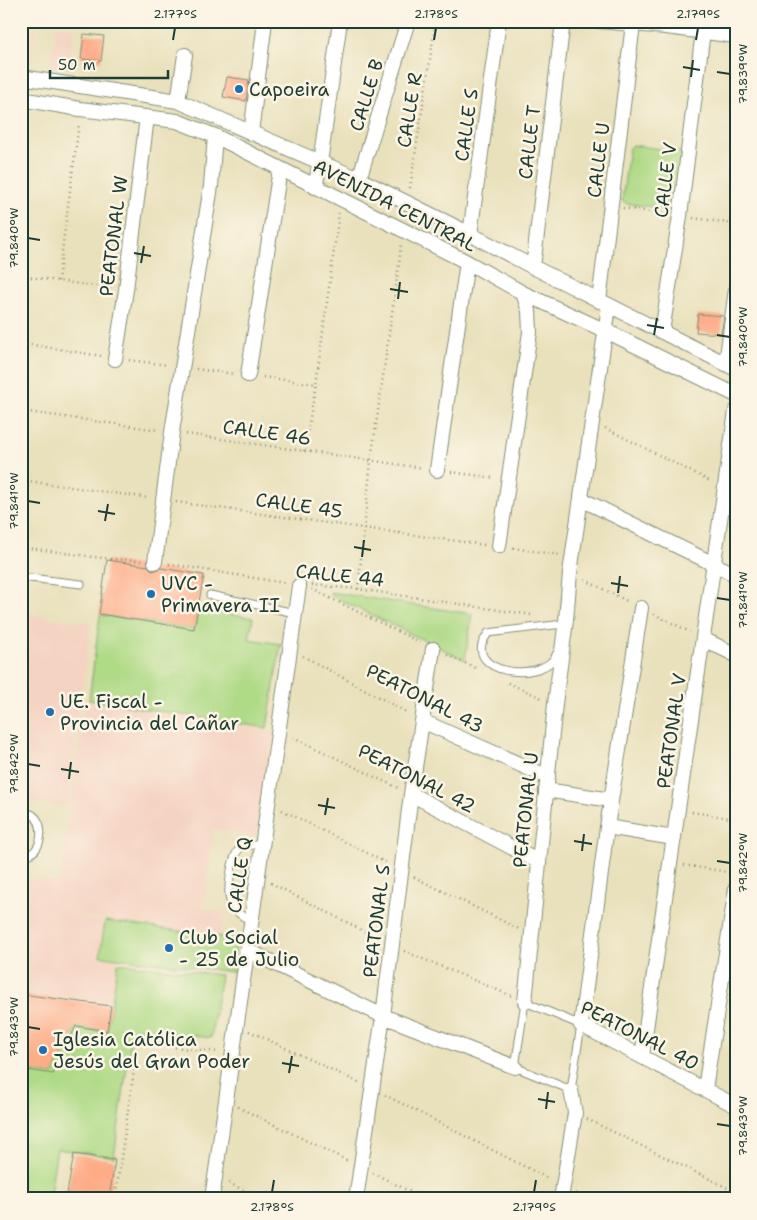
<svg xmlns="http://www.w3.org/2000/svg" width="757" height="1220" font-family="'Shantell Sans',sans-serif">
<rect width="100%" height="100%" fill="#fcf5e5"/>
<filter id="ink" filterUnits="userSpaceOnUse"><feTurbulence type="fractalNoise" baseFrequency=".02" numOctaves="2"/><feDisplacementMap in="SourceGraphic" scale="10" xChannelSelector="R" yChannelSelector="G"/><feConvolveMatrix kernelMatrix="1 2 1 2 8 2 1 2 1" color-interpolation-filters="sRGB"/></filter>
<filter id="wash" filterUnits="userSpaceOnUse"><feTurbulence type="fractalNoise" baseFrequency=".0096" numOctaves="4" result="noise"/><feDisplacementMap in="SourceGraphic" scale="20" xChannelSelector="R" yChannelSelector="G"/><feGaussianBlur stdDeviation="1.12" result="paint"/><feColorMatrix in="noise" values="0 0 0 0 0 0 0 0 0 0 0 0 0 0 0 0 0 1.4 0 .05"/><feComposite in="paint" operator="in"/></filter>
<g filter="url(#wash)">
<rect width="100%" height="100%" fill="#e9e1bc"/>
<!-- built -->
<path fill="#f5d3c2" d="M 56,25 L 74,27 L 68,69 L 50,66 Z
M 21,27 L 36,29 L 31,61 L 21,60 Z
M 21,613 L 91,623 L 67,807 L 21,801 Z
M 84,701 L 275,731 L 257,835 L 214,829 L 203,908 L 225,913 L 220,936 L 56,913 L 104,922 L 98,958 L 117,960 L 110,1006 L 21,993 L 21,878 L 60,882 Z"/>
<!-- green -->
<path fill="#afda86" stroke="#678c5d" d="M 632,145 L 682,152 L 677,208 L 673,210 L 625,203 L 622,201 L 629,148 Z
M 330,592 L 472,614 L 465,660 L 330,595 Z
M 198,609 L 253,618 L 249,639 L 281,644 L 267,728 L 89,700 L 100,615 L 194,629 Z
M 105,921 L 237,939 L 233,972 L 100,956 Z
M 118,963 L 221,975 L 211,1038 L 138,1028 L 132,1032 L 114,1157 L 57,1149 L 49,1199 L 21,1199 L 21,1070 L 53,1075 L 76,1027 L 107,1032 Z"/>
<g id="blocks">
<!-- building -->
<path fill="#fdac87" d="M 84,34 L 104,36 L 101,61 L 81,59 Z
M 227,77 L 249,80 L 246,101 L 223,97 Z
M 698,314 L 724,316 L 721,334 L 696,332 Z
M 107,560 L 148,566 L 153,571 L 161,568 L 204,575 L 194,629 L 99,614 Z
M 21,994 L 111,1006 L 107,1031 L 76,1026 L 53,1074 L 21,1069 Z
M 74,1154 L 115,1160 L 109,1199 L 66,1199 Z"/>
</g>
</g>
<g filter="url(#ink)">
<use href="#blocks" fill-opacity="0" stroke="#848f78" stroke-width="1"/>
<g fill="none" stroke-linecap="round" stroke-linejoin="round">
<!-- lane casing -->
<g stroke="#848f78" stroke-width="9">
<path id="lane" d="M 21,577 L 81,584
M 210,595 L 295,613
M 557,653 C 547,682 474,676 482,644 C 483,640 487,636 488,633 L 563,624 L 565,622
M 21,812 C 25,813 30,813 33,815 C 44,823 43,845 32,853 C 30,855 24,856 21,858
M 251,921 C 242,916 236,913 231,903 C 226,893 231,852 242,847 C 247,844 256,845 262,845
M 525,1002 L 581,1025 L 571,1090 L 515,1067 Z"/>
</g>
<!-- street casing -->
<g stroke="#848f78" stroke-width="16">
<path id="street" d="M 599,21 L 666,27 L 736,36
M 21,77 L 178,101 L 359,179 L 470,234 L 533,267 L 736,369
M 21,99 L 80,109 L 177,121 L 215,136 L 467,262 L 523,293 L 606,331 L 736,395
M 178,101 L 185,55
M 251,133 L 265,21
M 359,179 L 408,21
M 315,187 L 320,163 L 340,21
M 470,234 L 499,21
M 533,267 L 563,21
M 599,301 L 633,24
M 662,332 L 680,216 L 703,31
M 115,359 L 126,290 L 147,117
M 726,364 L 736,289
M 248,375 L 280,169
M 437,470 L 467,262
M 581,499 L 736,575
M 499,546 L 530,332 L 529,311 L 523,293
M 155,562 L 172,432 L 211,186 L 215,136
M 641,608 L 607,827 L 581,1025 L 736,1106
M 703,639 L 736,655
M 422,721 L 548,777
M 546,790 L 611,800
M 411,794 L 539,862
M 607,827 L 674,838
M 247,950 L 383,1016 L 515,1067
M 525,1002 L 555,704 L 566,620 L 570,573 L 609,306
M 642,1056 L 736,411
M 705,1089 L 736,888
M 212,1199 L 299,586
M 356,1199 L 383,1016 L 411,794 L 433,649
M 561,1199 L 575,1113 L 571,1090"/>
</g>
<!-- path -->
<path stroke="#848f78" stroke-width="2.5" stroke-dasharray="1 4" stroke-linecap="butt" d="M 410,188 L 436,21
M 623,208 L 665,214
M 693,218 L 736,224
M 21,276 L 111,288
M 58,281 L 79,124
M 21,343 L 101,356
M 129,360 L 168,365
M 196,369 L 235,374
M 263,377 L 316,384
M 21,411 L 158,430
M 605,428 L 712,482
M 186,434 L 423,468
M 304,451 L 316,384 L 339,213
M 451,472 L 495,478
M 21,480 L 149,498
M 176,502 L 485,545
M 21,547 L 102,558 L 141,561
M 513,548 L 560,555
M 169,564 L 285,583
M 585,580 L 629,602
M 312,585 L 358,589 L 532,615
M 312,589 L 421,643
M 358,589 L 371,460 L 399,264 L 401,244
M 654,614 L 690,632
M 447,655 L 478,669
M 303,656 L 408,713
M 508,683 L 542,698
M 293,737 L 398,788
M 282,810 L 389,864
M 692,812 L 736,819
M 684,865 L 733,873
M 414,877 L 519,929
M 271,883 L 379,939
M 404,951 L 512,996
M 249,1031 L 360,1083
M 385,1095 L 549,1179
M 238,1107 L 348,1161
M 587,1119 L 736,1192
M 373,1173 L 425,1199
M 229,1183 L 261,1199
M 576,1193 L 588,1199
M 115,1199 L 138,1043 L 218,1052"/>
<!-- lane -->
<use href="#lane" stroke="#fff" stroke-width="7"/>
<!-- street -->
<use href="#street" stroke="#fff" stroke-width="14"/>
</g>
</g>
<!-- ticks -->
<path fill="none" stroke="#1f3d34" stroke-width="2" d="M 173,40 L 175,28M 434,40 L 436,28M 696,40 L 698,28M 683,67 L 700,70M 717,72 L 730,74M 691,77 L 693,60M 28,238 L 40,240M 134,253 L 151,256M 141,263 L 144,246M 390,289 L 408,292M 398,299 L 400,282M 647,325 L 664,328M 654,335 L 657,318M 717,335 L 730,337M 28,501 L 40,503M 98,511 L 115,514M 105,521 L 108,504M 354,547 L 371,550M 362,557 L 364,540M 611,583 L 628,586M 618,593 L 620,576M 717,598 L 730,600M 28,764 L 40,766M 61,769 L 79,772M 69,779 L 71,762M 318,805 L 335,808M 325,815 L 328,798M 574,841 L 592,844M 582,851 L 584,834M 717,861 L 730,863M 28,1027 L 40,1029M 282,1063 L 299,1066M 289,1073 L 292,1056M 538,1099 L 555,1102M 546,1109 L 548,1092M 717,1124 L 730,1126M 272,1192 L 274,1180M 534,1192 L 536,1180"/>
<!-- markers -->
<g fill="#1f6fb2" stroke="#fcf5e5" stroke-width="2">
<circle cx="239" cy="89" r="5"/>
<circle cx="151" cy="594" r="5"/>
<circle cx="50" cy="712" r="5"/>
<circle cx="169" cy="948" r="5"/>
<circle cx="43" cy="1050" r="5"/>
</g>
<g text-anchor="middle" stroke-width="5" stroke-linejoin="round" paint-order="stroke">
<!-- poi labels -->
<g font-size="19" fill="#1f3d34" stroke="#fcf5e5" text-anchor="start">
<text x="249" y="96">Capoeira</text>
<text x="161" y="590">UVC -<tspan x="161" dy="22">Primavera II</tspan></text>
<text x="60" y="708">UE. Fiscal -<tspan x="60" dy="22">Provincia del Cañar</tspan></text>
<text x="179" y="944">Club Social<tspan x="179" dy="22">- 25 de Julio</tspan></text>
<text x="53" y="1046">Iglesia Católica<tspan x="53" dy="22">Jesús del Gran Poder</tspan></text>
</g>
<!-- street labels -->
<g font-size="19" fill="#1f3d34" stroke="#fcf5e5">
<text transform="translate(366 95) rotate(-73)" y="7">CALLE B</text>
<text transform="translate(409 110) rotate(-81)" y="7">CALLE R</text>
<text transform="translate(466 125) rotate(-82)" y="7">CALLE S</text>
<text transform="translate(529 142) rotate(-83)" y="7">CALLE T</text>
<text transform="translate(598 160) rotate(-83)" y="7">CALLE U</text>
<text transform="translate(665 180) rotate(-83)" y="7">CALLE V</text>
<text transform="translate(395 205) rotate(27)" y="7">AVENIDA CENTRAL</text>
<text transform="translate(113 236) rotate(-83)" y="7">PEATONAL W</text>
<text transform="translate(267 432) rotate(8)" y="7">CALLE 46</text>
<text transform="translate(299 505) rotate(8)" y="7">CALLE 45</text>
<text transform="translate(340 575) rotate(6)" y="7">CALLE 44</text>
<text transform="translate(425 698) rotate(27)" y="7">PEATONAL 43</text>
<text transform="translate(671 731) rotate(-82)" y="7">PEATONAL V</text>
<text transform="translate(417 778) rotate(27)" y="7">PEATONAL 42</text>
<text transform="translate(525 810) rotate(-84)" y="7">PEATONAL U</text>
<text transform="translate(239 875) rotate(-82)" y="7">CALLE Q</text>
<text transform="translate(376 921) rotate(-83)" y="7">PEATONAL S</text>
<text transform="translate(640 1035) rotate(27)" y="7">PEATONAL 40</text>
</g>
</g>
<!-- margin -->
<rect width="757" height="1220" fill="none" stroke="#fcf5e5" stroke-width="55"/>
<!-- scale -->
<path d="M50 70v8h118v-8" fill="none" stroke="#1f3d34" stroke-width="2.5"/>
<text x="58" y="70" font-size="15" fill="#1f3d34" stroke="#fcf5e5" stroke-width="4" paint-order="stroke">50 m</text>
<rect x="28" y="28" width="702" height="1164" fill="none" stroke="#1f3d34" stroke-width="2"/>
<g font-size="12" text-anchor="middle" fill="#1f3d34">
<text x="175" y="18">2.177°S</text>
<text x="436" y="18">2.178°S</text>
<text x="698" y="18">2.179°S</text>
<text transform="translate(743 74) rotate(-90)" y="4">79.839°W</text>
<text transform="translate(14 238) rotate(-90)" y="4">79.840°W</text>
<text transform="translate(743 337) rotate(-90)" y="4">79.840°W</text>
<text transform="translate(14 501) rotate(-90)" y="4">79.841°W</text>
<text transform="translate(743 600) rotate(-90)" y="4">79.841°W</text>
<text transform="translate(14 764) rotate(-90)" y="4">79.842°W</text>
<text transform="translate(743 863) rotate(-90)" y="4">79.842°W</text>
<text transform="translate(14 1027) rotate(-90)" y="4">79.843°W</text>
<text transform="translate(743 1126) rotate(-90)" y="4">79.843°W</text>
<text x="272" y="1211">2.178°S</text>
<text x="534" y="1211">2.179°S</text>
</g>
</svg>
